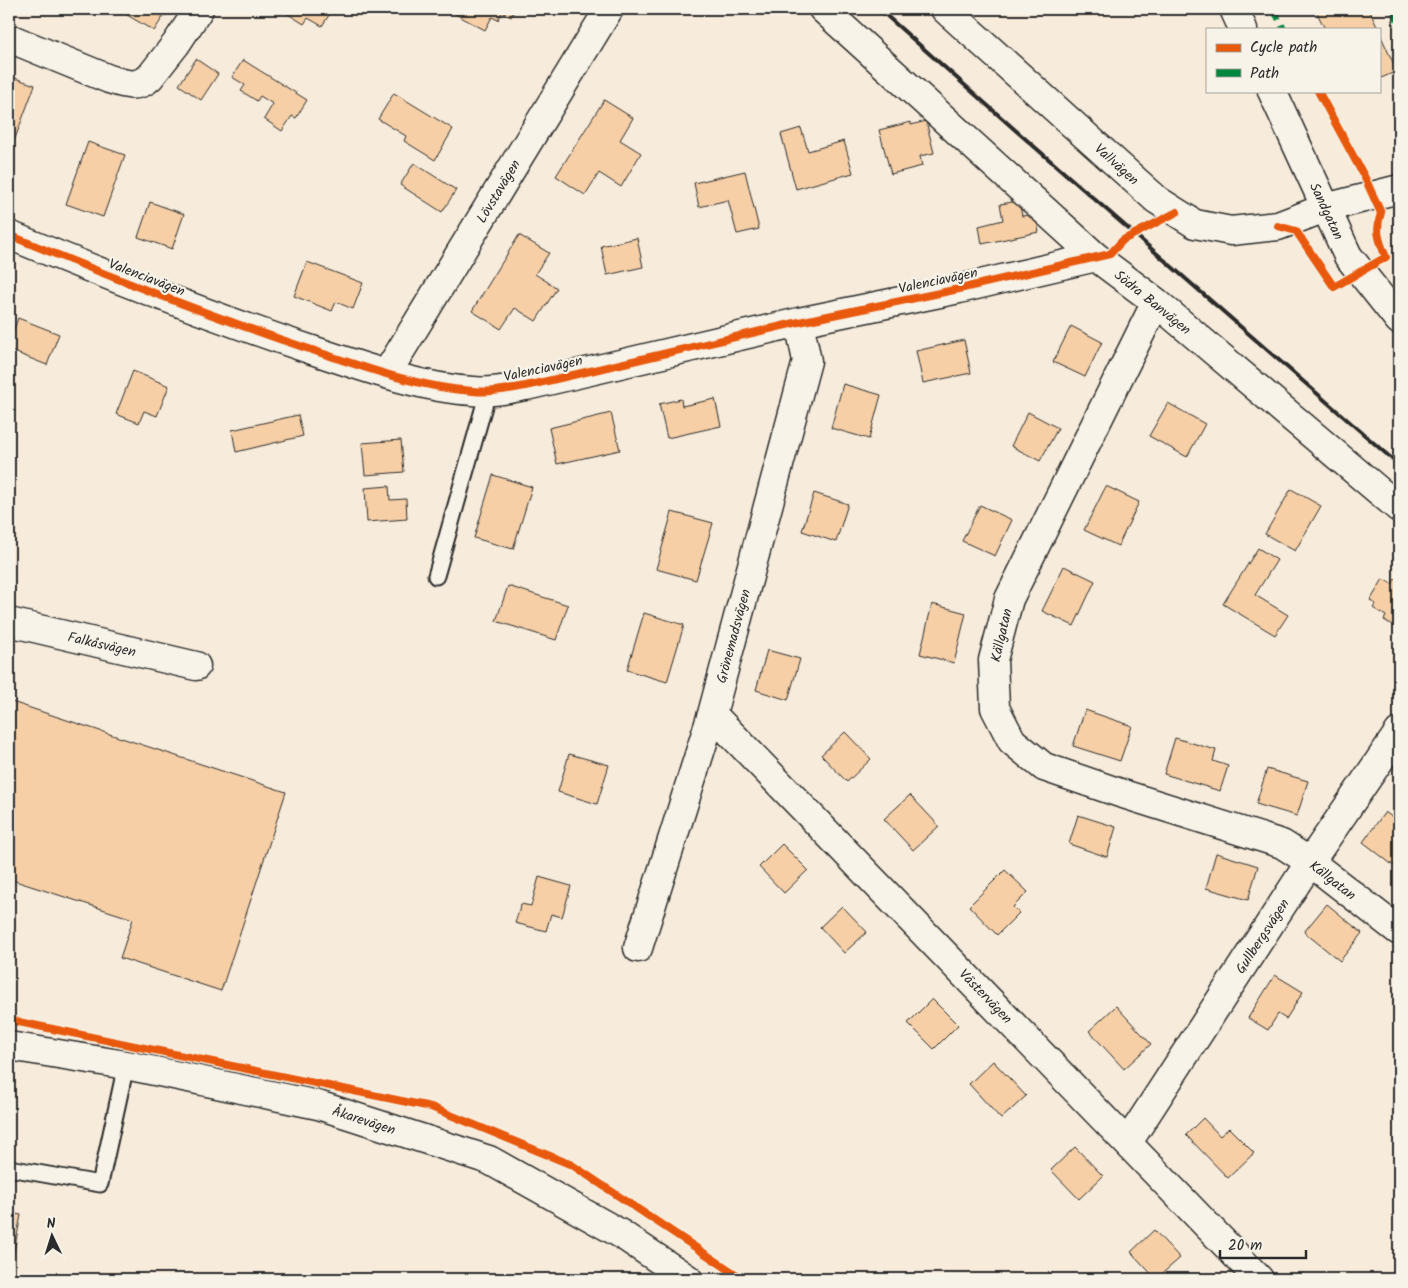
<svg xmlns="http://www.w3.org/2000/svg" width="1408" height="1288" font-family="Kalam,sans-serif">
<rect width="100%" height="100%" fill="#f7ecdb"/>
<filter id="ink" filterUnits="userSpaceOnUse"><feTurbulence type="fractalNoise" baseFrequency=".02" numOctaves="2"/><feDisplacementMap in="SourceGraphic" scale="10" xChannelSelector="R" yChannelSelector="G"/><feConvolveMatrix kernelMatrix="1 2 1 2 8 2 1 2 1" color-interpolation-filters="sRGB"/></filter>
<g filter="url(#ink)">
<!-- building -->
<path fill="#f6cfa6" stroke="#2b2b2b" d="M 117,9 L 168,9 L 154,31 Z
M 280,9 L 333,9 L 322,26 L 308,18 L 304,24 Z
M 458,9 L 515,9 L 511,17 L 502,12 L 498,20 L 492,17 L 485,30 L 455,14 Z
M 1315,9 L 1369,9 L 1378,29 L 1325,29 Z
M 1379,32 L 1397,71 L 1379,79 Z
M 196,59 L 218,74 L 201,100 L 179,85 Z
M 243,60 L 307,100 L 296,118 L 292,116 L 282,131 L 264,119 L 273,104 L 260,96 L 257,101 L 241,91 L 245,85 L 232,77 Z
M 9,76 L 35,85 L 11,149 L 9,148 Z
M 394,93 L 453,129 L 435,160 L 404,141 L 406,136 L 378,119 Z
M 604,100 L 633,118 L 620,140 L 641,153 L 621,187 L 599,173 L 585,195 L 556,176 Z
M 926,121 L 934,153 L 920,156 L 922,166 L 891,174 L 879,130 L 911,122 L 911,125 Z
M 801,128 L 808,151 L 844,141 L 853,173 L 796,189 L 781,134 Z
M 88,142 L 125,155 L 103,217 L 66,204 Z
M 414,163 L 456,190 L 442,212 L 400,185 Z
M 745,171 L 759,229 L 737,234 L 728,200 L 699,207 L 694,183 Z
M 1019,201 L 1022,216 L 1035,214 L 1039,232 L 982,244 L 979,226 L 1003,220 L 1000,204 Z
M 150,202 L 184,214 L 172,249 L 138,237 Z
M 519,235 L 549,253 L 535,274 L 557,288 L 536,321 L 515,308 L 501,329 L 472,311 Z
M 637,238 L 643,267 L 607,275 L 601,246 Z
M 307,262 L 363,283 L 353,309 L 336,302 L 332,311 L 294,296 Z
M 18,318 L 59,334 L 47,365 L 9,350 L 9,343 Z
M 1071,326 L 1102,342 L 1085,377 L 1053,362 Z
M 964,340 L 971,373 L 923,383 L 916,351 Z
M 133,371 L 169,386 L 157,416 L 144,411 L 139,423 L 116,414 Z
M 843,384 L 881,395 L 869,439 L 831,428 Z
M 681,399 L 682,406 L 715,399 L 721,426 L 667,438 L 659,404 Z
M 1168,403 L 1205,424 L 1187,457 L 1149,436 Z
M 1028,412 L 1058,428 L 1040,461 L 1011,446 Z
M 611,413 L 620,450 L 557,464 L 549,428 Z
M 298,415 L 303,436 L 236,452 L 232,430 Z
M 401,440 L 404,472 L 365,475 L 362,443 Z
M 493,475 L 532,487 L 513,549 L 474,538 Z
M 389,486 L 390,500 L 406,499 L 407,519 L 367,522 L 365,488 Z
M 1106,486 L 1139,502 L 1118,546 L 1084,530 Z
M 1291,489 L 1321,506 L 1295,551 L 1265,534 Z
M 814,493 L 848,504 L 836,542 L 802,531 Z
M 980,505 L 1012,520 L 995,556 L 962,541 Z
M 672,512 L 713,523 L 696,580 L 656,569 Z
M 1258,548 L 1277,560 L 1255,595 L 1288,615 L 1275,635 L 1223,604 Z
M 1064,566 L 1095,581 L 1074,626 L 1042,611 Z
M 1383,579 L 1392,584 L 1395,579 L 1399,582 L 1399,629 L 1384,620 L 1386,616 L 1373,608 L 1376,604 L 1370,601 Z
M 508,586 L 568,605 L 556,640 L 496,621 Z
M 932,604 L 966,613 L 954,663 L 920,654 Z
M 644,613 L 684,625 L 667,682 L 627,670 Z
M 767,650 L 800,659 L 788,700 L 756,690 Z
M 9,701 L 286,792 L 221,991 L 120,958 L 133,919 L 9,879 Z
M 1085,710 L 1132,726 L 1120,761 L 1073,746 Z
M 845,732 L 871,759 L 847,782 L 821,755 Z
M 1175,738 L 1216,750 L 1213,761 L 1228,766 L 1220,791 L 1164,774 Z
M 569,754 L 609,765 L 597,804 L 558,792 Z
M 1267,769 L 1308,781 L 1297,816 L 1256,804 Z
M 910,795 L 939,826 L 913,850 L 884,819 Z
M 1385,812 L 1399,822 L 1399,870 L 1363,842 Z
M 1078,815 L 1116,827 L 1107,857 L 1069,844 Z
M 782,844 L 808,870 L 784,893 L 759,867 Z
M 1216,853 L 1258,866 L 1248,900 L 1206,888 Z
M 1005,870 L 1028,892 L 1013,907 L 1019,913 L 997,935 L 969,906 Z
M 539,877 L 571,886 L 562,917 L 551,914 L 546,931 L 515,923 L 521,904 L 531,906 Z
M 1327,904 L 1362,933 L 1340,961 L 1304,932 Z
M 842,906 L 867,932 L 844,953 L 820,927 Z
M 1275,975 L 1303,992 L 1286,1019 L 1278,1014 L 1268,1030 L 1248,1018 Z
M 932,999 L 958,1025 L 934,1049 L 908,1023 Z
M 1116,1006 L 1151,1044 L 1124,1069 L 1089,1031 Z
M 993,1061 L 1026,1096 L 1001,1119 L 969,1084 Z
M 1203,1118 L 1220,1136 L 1229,1128 L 1254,1153 L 1228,1178 L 1186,1135 Z
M 1075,1147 L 1103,1176 L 1079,1199 L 1051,1170 Z
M 9,1213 L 21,1215 L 9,1277 Z
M 1154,1230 L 1180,1258 L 1156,1279 L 1131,1252 Z"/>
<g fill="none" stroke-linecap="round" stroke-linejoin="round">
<!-- service casing -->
<g stroke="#2b2b2b" stroke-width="19">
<path id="service" d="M 436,576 L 488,392
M 9,1168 L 100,1184 L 126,1065"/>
</g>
<!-- minor casing -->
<g stroke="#2b2b2b" stroke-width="31">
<path id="minor" d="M 823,9 L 1096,257 L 1156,302 L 1399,508
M 945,9 L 1157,200 L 1195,224 L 1231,231 L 1278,226 L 1325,208 L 1399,189
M 9,38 L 109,79 C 124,84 138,89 150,77 L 176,44 L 199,9
M 9,235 C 108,276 207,315 309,349 C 360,366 420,388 473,391 C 491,393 508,389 526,386 L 799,322 L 959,289 L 1096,257
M 1156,302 L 1009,599 L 993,660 L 995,708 L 1012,741 L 1044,767 L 1123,794 L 1282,844 L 1310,862 L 1399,931
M 387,373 L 609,9
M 9,622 L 196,666
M 712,714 L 1259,1279
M 638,948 L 712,714 L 807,361 L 799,322
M 1128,1142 L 1310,862 L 1399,732"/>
</g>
<!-- tertiary casing -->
<g stroke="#2b2b2b" stroke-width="31">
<path id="tertiary" d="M 9,1046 L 126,1065 L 318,1105 L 489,1160 L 621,1234 L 688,1279"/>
</g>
<!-- secondary casing -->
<g stroke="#2b2b2b" stroke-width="31">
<path id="secondary" d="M 1234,9 L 1243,29
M 1272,91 L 1348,256 L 1399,320"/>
</g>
<!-- service -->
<use href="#service" stroke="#f7f3e8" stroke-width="15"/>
<!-- minor -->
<use href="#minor" stroke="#f7f3e8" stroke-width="28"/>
<!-- tertiary -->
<use href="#tertiary" stroke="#f7f3e8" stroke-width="28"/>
<!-- secondary -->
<use href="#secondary" stroke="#f7f3e8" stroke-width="28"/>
<!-- rail -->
<path stroke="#2b2b2b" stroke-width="4" d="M 879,9 L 1013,128 L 1399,465"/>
<!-- quiet -->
<path stroke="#00873e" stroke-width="6" stroke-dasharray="12 6" stroke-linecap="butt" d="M 1273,9 L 1284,29
M 1393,9 L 1399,24"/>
<!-- cycleway casing -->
<g stroke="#f7f3e8" stroke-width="11">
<path id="cycleway" d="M 1278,226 L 1296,231 L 1334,287 L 1386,257 C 1379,241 1375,230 1381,213 L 1365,178 L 1318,91
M 9,235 C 108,276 207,315 309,349 C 360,366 420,388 473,391 C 491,393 508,389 526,386 L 799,322 L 959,289 L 1110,254 L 1123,240 L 1177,212
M 9,1020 L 431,1107 L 572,1165 L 743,1279"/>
</g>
<!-- cycleway -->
<use href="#cycleway" stroke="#e8590c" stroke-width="8"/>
</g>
</g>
<g text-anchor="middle" stroke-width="4.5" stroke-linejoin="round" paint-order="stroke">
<!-- street labels -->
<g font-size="14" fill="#2b2b2b" stroke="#f7f3e8">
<text transform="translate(1117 164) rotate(42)" y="5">Vallvägen</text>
<text transform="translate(498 191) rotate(-59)" y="5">Lövstavägen</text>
<text transform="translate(1327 211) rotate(65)" y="5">Sandgatan</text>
<text transform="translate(147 277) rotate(21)" y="5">Valenciavägen</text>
<text transform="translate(938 280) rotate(-12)" y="5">Valenciavägen</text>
<text transform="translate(1153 302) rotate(39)" y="5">Södra Banvägen</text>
<text transform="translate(543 368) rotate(-12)" y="5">Valenciavägen</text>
<text transform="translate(1001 635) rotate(-77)" y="5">Källgatan</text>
<text transform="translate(733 636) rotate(-75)" y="5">Grönemadsvägen</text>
<text transform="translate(102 644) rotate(13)" y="5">Falkåsvägen</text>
<text transform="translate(1333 880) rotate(38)" y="5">Källgatan</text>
<text transform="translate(1262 936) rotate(-57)" y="5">Gullbergsvägen</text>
<text transform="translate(986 996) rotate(46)" y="5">Västervägen</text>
<text transform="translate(364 1120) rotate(18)" y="5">Åkarevägen</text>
</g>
</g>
<!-- margin -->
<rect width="1408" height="1288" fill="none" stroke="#f7f3e8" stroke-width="30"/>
<rect x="15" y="15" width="1378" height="1258" fill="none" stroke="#2b2b2b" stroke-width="2" filter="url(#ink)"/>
<!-- legend -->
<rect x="1206" y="28" width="175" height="65" fill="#f7f3e8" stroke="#a5a39c"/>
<rect x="1216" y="44" width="25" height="8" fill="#e8590c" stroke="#a5a39c"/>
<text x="1250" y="52" font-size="15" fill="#2b2b2b">Cycle path</text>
<rect x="1216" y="69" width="25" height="8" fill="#00873e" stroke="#a5a39c"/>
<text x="1250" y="78" font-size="15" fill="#2b2b2b">Path</text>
<!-- north arrow -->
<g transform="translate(52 1236) rotate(356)" stroke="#f7f3e8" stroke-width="4" paint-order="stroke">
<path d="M0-4L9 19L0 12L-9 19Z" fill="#2b2b2b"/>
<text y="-8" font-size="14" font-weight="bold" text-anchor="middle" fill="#2b2b2b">N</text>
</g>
<!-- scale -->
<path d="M1220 1250v8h86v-8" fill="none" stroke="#2b2b2b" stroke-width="2.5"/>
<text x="1228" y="1250" font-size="15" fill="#2b2b2b" stroke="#f7f3e8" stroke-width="4" paint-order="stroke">20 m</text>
</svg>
